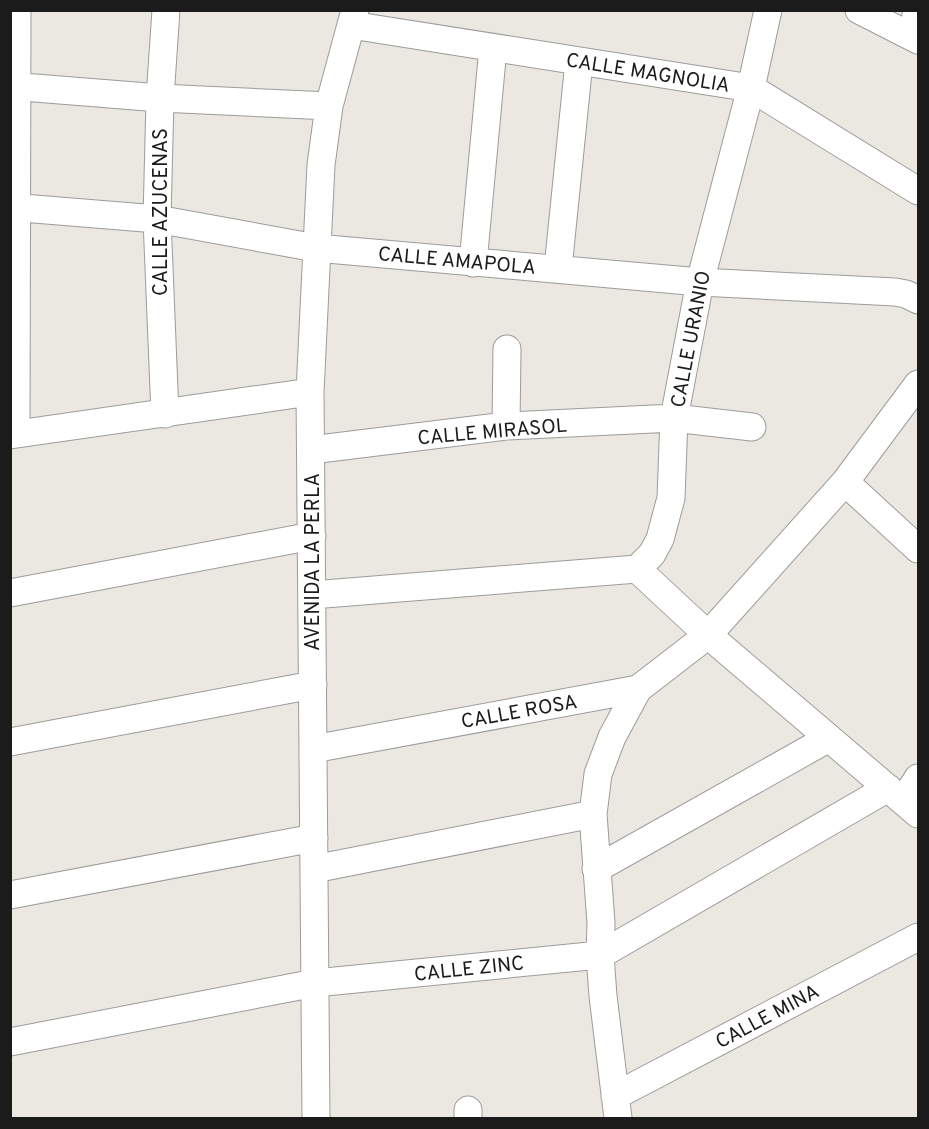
<svg xmlns="http://www.w3.org/2000/svg" width="929" height="1129" font-family="Overpass,sans-serif">
<rect width="100%" height="100%" fill="#ebe7e1"/>
<g fill="none" stroke-linecap="round" stroke-linejoin="round">
<!-- minor casing -->
<g stroke="#9c9c9c" stroke-width="29">
<path id="minor" d="M 859,10 L 918,40
M 351,25 L 751,88 L 918,191
M 912,36 L 917,10
M 10,86 L 160,98 L 329,106
M 10,207 L 157,219 L 316,248 L 700,282 L 895,292 L 906,294 L 918,300
M 473,263 L 493,48
M 558,268 L 579,62
M 165,414 L 157,219 L 160,98 L 166,10
M 506,426 L 507,349
M 16,434 L 17,10
M 10,435 L 310,392
M 311,450 L 506,426 L 674,418 L 752,427
M 845,482 L 918,549
M 637,569 L 652,554 L 660,539 L 671,498 L 674,418 L 700,282 L 751,88 L 768,10
M 637,569 L 708,635 L 918,814
M 10,593 L 312,536
M 312,595 L 637,569
M 10,742 L 313,685
M 313,749 L 638,689 L 708,635 L 845,482 L 918,384
M 903,801 L 918,778
M 314,869 L 593,814
M 596,869 L 829,738
M 10,895 L 314,838
M 10,1042 L 315,983 L 600,955 L 888,788
M 615,1096 L 918,937
M 468,1110 L 468,1118
M 316,1118 L 310,392 L 321,165 L 329,106 L 355,10
M 618,1118 L 603,996 L 600,955 L 601,923 L 593,814 L 598,774 L 612,737 L 638,689"/>
</g>
<!-- minor -->
<use href="#minor" stroke="#fff" stroke-width="27"/>
</g>
<g text-anchor="middle" stroke-width="5" stroke-linejoin="round" paint-order="stroke">
<!-- street labels -->
<g font-size="20" fill="#1b1b1b" stroke="#fff">
<text transform="translate(648 72) rotate(9)" y="7">CALLE MAGNOLIA</text>
<text transform="translate(160 212) rotate(-90)" y="7">CALLE AZUCENAS</text>
<text transform="translate(457 260) rotate(5)" y="7">CALLE AMAPOLA</text>
<text transform="translate(690 339) rotate(-79)" y="7">CALLE URANIO</text>
<text transform="translate(492 431) rotate(-5)" y="7">CALLE MIRASOL</text>
<text transform="translate(312 562) rotate(-90)" y="7">AVENIDA LA PERLA</text>
<text transform="translate(519 711) rotate(-10)" y="7">CALLE ROSA</text>
<text transform="translate(469 968) rotate(-6)" y="7">CALLE ZINC</text>
<text transform="translate(767 1016) rotate(-28)" y="7">CALLE MINA</text>
</g>
</g>
<!-- border -->
<rect width="929" height="1129" fill="none" stroke="#1b1b1b" stroke-width="24"/>
</svg>
